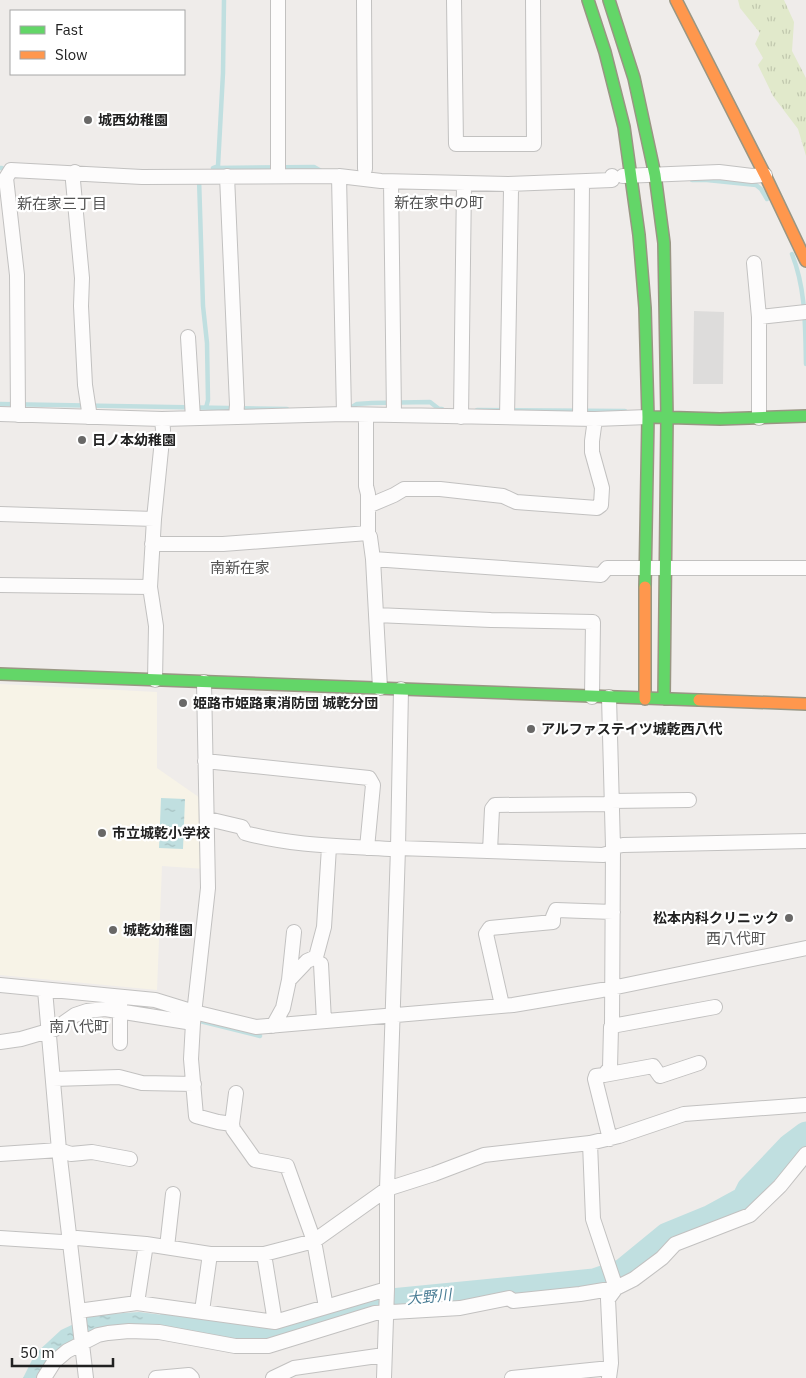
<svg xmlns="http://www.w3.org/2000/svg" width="806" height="1378" font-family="'IBM Plex Sans','Noto Sans JP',sans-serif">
<defs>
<pattern id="grass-tufts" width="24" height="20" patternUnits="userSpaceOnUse" patternTransform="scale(1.25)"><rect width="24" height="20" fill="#e1e9cb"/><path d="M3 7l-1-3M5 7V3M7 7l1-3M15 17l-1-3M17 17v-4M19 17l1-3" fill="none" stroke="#c1c8ae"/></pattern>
<pattern id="water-ripples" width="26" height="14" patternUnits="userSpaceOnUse" patternTransform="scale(1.25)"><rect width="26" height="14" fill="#c0dfe0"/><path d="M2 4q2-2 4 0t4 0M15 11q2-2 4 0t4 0" fill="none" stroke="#a5bfc0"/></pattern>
</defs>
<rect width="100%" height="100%" fill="#efecea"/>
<!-- education -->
<path fill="#f7f3e7" d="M 0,684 L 157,692 L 157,768 L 203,800 L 205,869 L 162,866 L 157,990 L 0,975 Z"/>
<!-- religious -->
<path fill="#dddcdb" d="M 694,311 L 724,312 L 723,384 L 693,384 Z"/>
<!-- grass -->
<path fill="url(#grass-tufts)" d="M 738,0 L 784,0 L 794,22 L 792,51 L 806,78 L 806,156 L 798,129 L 773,96 L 758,65 L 763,58 L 755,44 L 760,33 L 740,8 Z"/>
<!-- water -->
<path fill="url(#water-ripples)" d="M 161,798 L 185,799 L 183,849 L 159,848 Z
M 139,1312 L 204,1320 L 207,1333 L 137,1324 L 95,1329 L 63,1345 L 51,1359 L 40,1378 L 23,1378 L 35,1354 L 61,1330 L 93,1315 Z"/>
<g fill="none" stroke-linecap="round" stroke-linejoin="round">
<!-- stream -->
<path stroke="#c0dfe0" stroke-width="4.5" d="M 0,168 L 2,168
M 213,168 L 218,166 L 223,73 L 224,0
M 214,168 L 314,167 L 321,171
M 199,178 L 203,306 L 207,343 L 208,400 L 206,408
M 692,180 L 707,180 L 756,185 L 761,189 L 767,199
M 792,254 C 806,290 805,325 806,364
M 0,404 L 287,409
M 347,410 L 357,404 L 372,403 L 430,402 L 439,409 L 442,409
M 477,410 L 625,411
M 196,1020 L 260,1036"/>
<!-- river -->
<path stroke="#c0dfe0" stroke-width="25" d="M 171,1321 L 253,1335 L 277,1334 L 325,1317 L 381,1302 L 594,1281 L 623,1271 L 667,1235 L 711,1217 L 744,1199 L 749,1189 L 790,1146 L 806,1134"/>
<!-- street casing -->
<g stroke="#c2c1c0" stroke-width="16">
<path id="street" d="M 278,0 L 278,176
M 364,0 L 365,169
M 454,0 L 456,144 L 534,144 L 533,0
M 75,172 L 73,181 L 82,278 L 81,306 L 85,385 L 89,411 L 88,417
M 227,176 L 237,405 L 236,417
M 339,176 L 344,414
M 623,176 L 719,172 L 752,176 L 765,175
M 391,182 L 394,415
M 754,263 L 759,317
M 188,337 L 193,418
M 0,414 L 162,419 L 344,414 L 595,419 L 648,417
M 18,415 L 17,275 L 6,178 L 11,170 L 142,177 L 339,176 L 381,181 L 508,184 L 612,180 L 612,176
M 366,415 L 366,486 L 368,494 L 368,533 L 370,537 L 373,559 L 380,688
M 461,417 L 464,183
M 507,417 L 511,190 L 508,184
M 759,418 L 759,317 L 806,312
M 580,419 L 582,182
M 368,506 L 394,495 L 404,489 L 440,489 L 503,496 L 516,502 L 597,508 L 601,505 L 602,488 L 592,452 L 592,441 L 595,419
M 0,514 L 154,519
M 152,544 L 223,544 L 368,533
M 373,559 L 601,575 L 607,568 L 806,568
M 0,585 L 150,587
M 376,615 L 491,620 L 593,622 L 592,697
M 155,680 L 156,626 L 150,587 L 154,519 L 163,430 L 162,419
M 204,682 L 208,888 L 193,1023 L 191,1059 L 196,1116 L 218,1122 L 232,1124
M 609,697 L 613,847 L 612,1026 L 611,1027 L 610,1068 L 604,1075 L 596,1076 L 595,1079 L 610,1139
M 205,761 L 369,778 L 373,785 L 367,848
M 610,801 L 689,800
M 208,819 L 242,827 L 245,833 C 293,846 342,846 390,849 L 398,848 L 603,855 L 613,852
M 613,847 L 623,845 L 806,841
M 490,851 L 492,809 L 495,805 L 611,804
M 321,964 L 324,1021
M 289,980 L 294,932
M 0,985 L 155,1000 L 194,1012 L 256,1027 L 513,1005 L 602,990 L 806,948
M 45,990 L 59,1150 L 86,1378
M 502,1005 L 486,934 L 490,928 L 553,922 L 553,917 L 556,910 L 613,912
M 273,1026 L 283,1008 L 289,980 L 307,961 L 316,957 L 324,927 L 329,847
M 612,1026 L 715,1007
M 0,1042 L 21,1039 L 55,1029 L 75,1015 L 87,1011 L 105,1009 L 193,1023
M 120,1043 L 120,1003
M 604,1075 L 653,1066 L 660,1076 L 699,1063
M 53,1079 L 119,1077 L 142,1083 L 194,1084
M 236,1093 L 232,1124 L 233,1129 L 255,1160 L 287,1166 L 314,1241 L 326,1307
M 590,1143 L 593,1219 L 616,1288 L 608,1299 L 611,1363 L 609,1378
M 0,1154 L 59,1150 L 71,1154 L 92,1152 L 130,1159
M 0,1238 L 62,1242 L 77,1238 L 146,1244 L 210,1254 L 264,1254 L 314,1241 L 387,1189 L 434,1174 L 484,1155 L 590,1143 L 619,1136 L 684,1114 L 806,1105
M 167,1247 L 173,1194
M 264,1254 L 275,1322
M 137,1303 L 146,1244
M 78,1311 L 137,1303 L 275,1322 L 387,1289
M 202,1311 L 210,1254
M 44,1378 L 54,1362 L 67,1351 L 98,1335 L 108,1333 L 129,1331 L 159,1332 L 235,1346 L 268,1346 L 375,1313 L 460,1308 L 509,1298 L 513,1301 L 580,1294 L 616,1288 L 634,1279 L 662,1258 L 675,1244 L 750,1215 L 780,1186 L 806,1154
M 156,1378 L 189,1375 L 192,1378
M 273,1378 L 294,1368 L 384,1355
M 384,1378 L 387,1289 L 387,1189 L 398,848 L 401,689
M 512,1378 L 610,1368"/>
</g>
<!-- fast casing -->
<g stroke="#999683" stroke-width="14">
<path id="fast" d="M 588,0 L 605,52 L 624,127 L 639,235 L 645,308 L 648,417 L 645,587
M 609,0 L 634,78 L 655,175 L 664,243 L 667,417 L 664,699
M 654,417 L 720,419 L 806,416
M 0,674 L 699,700"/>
</g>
<!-- slow casing -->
<g stroke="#999683" stroke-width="14">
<path id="slow" d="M 676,0 L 765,175 L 806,261
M 645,587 L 645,699
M 699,700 L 806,704"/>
</g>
<!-- street -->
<use href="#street" stroke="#fdfcfc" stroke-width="14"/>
<!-- fast -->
<use href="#fast" stroke="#63d668" stroke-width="11"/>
<!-- slow -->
<use href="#slow" stroke="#ff974d" stroke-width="11"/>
</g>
<!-- markers -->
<g fill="#696867" stroke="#fff" stroke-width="2">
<circle cx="88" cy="120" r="5"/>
<circle cx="82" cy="440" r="5"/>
<circle cx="183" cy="703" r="5"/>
<circle cx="531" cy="729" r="5"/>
<circle cx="102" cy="833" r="5"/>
<circle cx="789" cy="918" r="5"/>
<circle cx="113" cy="930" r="5"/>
</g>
<g text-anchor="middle" stroke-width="4.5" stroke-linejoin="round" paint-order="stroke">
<!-- poi labels -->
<g font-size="14" font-weight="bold" fill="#212121" stroke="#fff" text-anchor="start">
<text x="98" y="125">城西幼稚園</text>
<text x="92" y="445">日ノ本幼稚園</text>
<text x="193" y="708">姫路市姫路東消防団 城乾分団</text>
<text x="541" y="734">アルファステイツ城乾西八代</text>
<text x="112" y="838">市立城乾小学校</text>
<text x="779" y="923" text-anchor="end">松本内科クリニック</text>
<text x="123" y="935">城乾幼稚園</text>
</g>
<!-- neighbourhood labels -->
<g font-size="15" fill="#545454" stroke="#fff">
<text x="439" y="208">新在家中の町</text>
<text x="62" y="209">新在家三丁目</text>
<text x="240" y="573">南新在家</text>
<text x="736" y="944">西八代町</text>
<text x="79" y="1032">南八代町</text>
</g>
<!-- water labels -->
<g font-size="15" font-style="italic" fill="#497c94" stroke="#fff">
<text transform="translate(429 1297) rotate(-6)" y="5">大野川</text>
</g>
</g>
<!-- legend -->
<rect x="10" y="10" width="175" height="65" fill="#ffffff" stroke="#a6a6a6"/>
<rect x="20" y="26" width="25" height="8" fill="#63d668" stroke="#a6a6a6"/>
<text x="55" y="35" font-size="15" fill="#212121">Fast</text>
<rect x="20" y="51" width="25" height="8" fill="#ff974d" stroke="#a6a6a6"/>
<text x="55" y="60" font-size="15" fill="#212121">Slow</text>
<!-- scale -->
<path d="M12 1358v8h101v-8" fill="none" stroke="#212121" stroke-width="2.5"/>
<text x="20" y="1358" font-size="15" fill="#212121" stroke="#ffffff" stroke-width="4" paint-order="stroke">50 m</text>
</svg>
